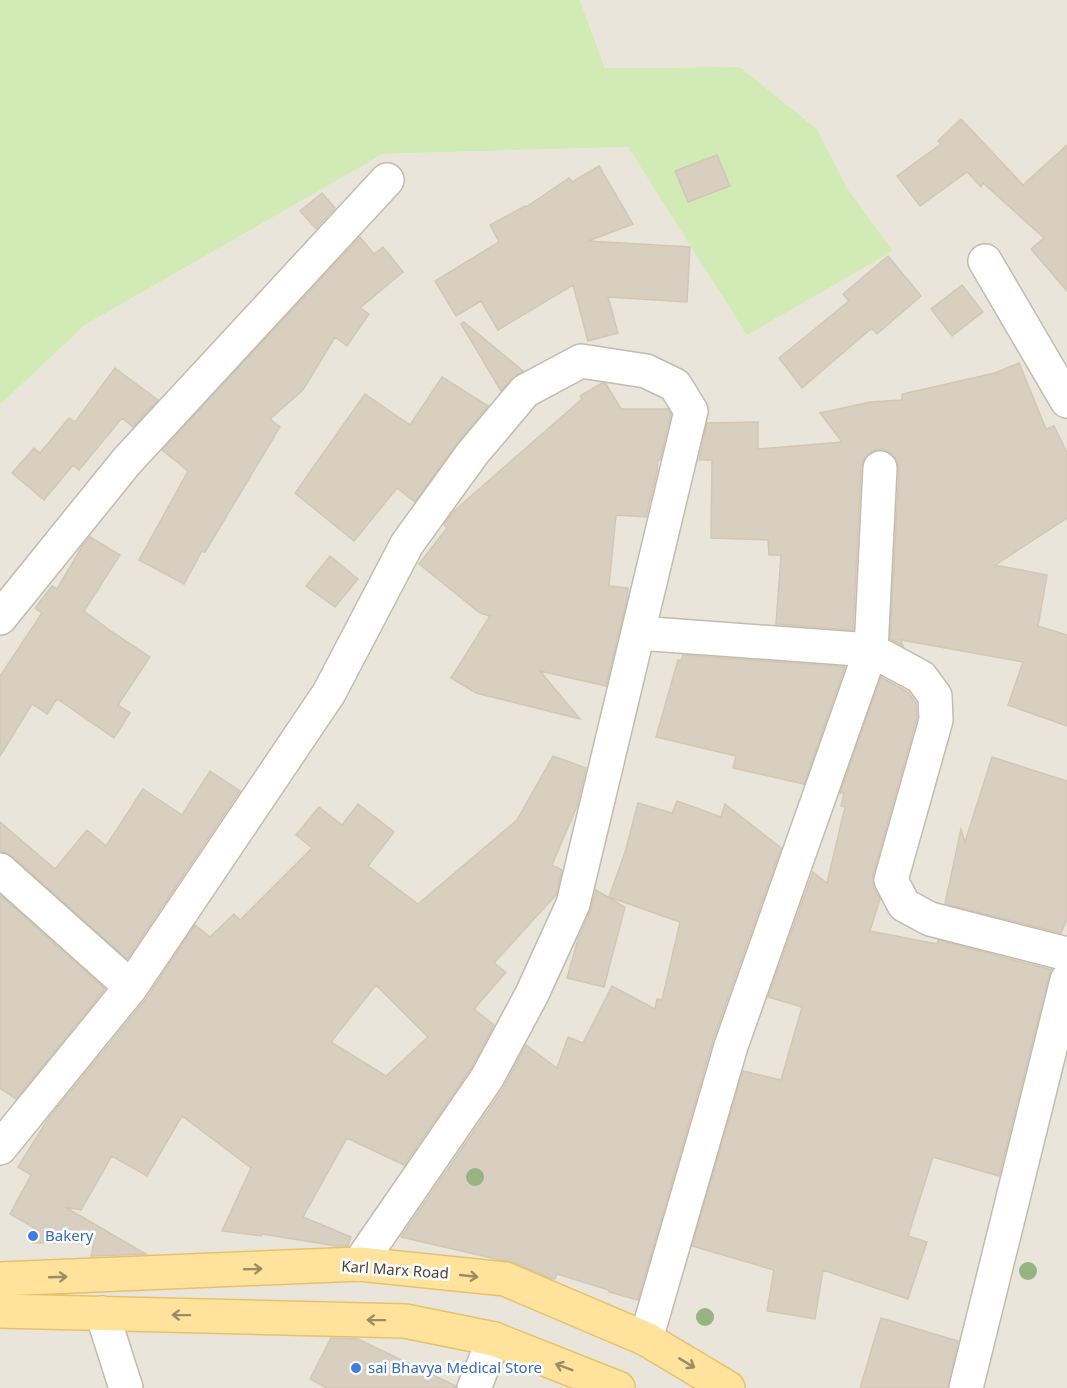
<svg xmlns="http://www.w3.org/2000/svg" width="1067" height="1388" font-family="'Noto Sans',sans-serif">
<rect width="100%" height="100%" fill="#f6f3ec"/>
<!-- residential -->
<path fill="#eae5da" d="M 580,0 L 1067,0 L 1067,1388 L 0,1388 L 0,405 L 85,325 L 383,154 L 628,147 L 747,334 L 893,251 L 847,188 L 817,129 L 740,67 L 605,68 Z"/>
<!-- green -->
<path fill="#d2eab5" d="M 0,0 L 580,0 L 605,68 L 740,67 L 817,129 L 847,188 L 893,251 L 747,335 L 628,147 L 383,154 L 85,325 L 0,405 Z"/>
<!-- building -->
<path fill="#d8cfc1" stroke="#d3c7b4" stroke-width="1.5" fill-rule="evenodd" d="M 961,119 L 1023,185 L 1067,145 L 1067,291 L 1031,249 L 1044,238 L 983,183 L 981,187 L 967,172 L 920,206 L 897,176 L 941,144 L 938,141 Z
M 717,155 L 730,186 L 688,202 L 675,171 Z
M 599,166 L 633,224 L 588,241 L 690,247 L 687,302 L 608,297 L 618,333 L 588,341 L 573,285 L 498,330 L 481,301 L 456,316 L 435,281 L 499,242 L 490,225 L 525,206 L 526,207 L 569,178 L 572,182 Z
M 322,193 L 335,208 L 316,229 L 300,211 Z
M 360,237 L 374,254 L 383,247 L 403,272 L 360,308 L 369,314 L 347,346 L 335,337 L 303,390 L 270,419 L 280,427 L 205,552 L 202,551 L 184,584 L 139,560 L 188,471 L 162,450 Z
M 888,256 L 921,296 L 877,334 L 872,328 L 802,388 L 779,358 L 849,301 L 843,294 Z
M 962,285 L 983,312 L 952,336 L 931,309 Z
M 464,322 L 523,371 L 511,379 L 501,391 L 461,324 Z
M 1019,363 L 1046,429 L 1054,426 L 1067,453 L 1067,518 L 995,565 L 1047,575 L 1038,626 L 1067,635 L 1067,726 L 1008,705 L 1023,662 L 901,640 L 903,646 L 890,639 L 899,469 L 897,460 L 891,453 L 882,449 L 872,451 L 865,457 L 861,466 L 853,630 L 776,624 L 781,555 L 769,555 L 768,540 L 711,538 L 712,460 L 699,460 L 707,423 L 758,422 L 758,449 L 842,442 L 820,413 L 870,402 L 902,400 L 902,394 L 995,373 Z
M 115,368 L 158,400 L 133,427 L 122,418 L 79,470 L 73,465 L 44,500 L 12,473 L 34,448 L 40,453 L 69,418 L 75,422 Z
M 442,377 L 488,406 L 457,443 L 415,502 L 397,488 L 354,541 L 295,493 L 365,394 L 410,425 Z
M 602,383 L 606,384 L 621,409 L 668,409 L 671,414 L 660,460 L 658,460 L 657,471 L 646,517 L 616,515 L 609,586 L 628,588 L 627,599 L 606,686 L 540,671 L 580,719 L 476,693 L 451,678 L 490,616 L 480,613 L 419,564 L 447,528 L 444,525 L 453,512 L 582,399 L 580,396 Z
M 90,537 L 120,555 L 84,611 L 112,632 L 150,657 L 118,705 L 130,713 L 114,738 L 57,699 L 47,714 L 32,704 L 0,756 L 0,676 L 42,613 L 35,608 L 52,586 L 57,589 L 83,545 Z
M 330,556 L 358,579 L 335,607 L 306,586 Z
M 683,655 L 845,667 L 804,784 L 733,768 L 736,756 L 656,737 L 678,660 L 681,661 Z
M 881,677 L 908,692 L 916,703 L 917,718 L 873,875 L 874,888 L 880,899 L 870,931 L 937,944 L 938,940 L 1052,970 L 1049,975 L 999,1176 L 933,1157 L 908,1236 L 927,1242 L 908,1299 L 823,1270 L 815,1319 L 767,1311 L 774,1270 L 692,1246 L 743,1071 L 781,1080 L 802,1007 L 768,997 L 813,872 L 827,883 L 845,807 L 841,806 L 844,793 L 840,793 Z
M 553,756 L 586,768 L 577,806 L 552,865 L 562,870 L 556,895 L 494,963 L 506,972 L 474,1009 L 494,1025 L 471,1068 L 404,1165 L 347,1138 L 303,1217 L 351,1237 L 348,1246 L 336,1246 L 262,1234 L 261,1236 L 222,1231 L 251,1168 L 182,1116 L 147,1176 L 112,1156 L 81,1210 L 65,1207 L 146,1254 L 91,1256 L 94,1243 L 33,1243 L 38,1230 L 10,1214 L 31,1175 L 18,1167 L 48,1119 L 146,999 L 195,925 L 210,937 L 234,914 L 240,920 L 312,848 L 296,835 L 319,807 L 342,825 L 358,804 L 394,832 L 368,866 L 418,904 L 517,820 ZM 376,985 L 428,1037 L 386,1076 L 331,1042 Z
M 992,757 L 1067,781 L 1067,919 L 1061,933 L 945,904 L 961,829 L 965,842 Z
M 210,771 L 240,791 L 127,959 L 12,856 L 4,852 L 0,852 L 0,822 L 55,869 L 87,830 L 106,846 L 143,789 L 182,815 Z
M 677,801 L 721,817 L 725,804 L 781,848 L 713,1040 L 638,1300 L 609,1292 L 609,1290 L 557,1274 L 555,1279 L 550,1278 L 512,1262 L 496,1259 L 401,1237 L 503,1089 L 526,1045 L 557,1068 L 568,1037 L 583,1043 L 612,986 L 655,1009 L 657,999 L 662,1000 L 680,922 L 609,897 L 625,852 L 638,803 L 672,813 Z
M 596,890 L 625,907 L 604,987 L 567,978 L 578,939 L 590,912 Z
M 0,895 L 105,989 L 16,1099 L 0,1088 Z
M 881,1318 L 958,1341 L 948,1388 L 860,1388 Z
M 331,1338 L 358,1339 L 456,1386 L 456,1388 L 327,1388 L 310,1379 Z"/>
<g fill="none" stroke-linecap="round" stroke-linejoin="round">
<!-- minor casing -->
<g stroke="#c2bbae" stroke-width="36">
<path id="minor" d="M 985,261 L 1067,401
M 0,618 L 126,462 L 387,180
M 638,633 L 871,650 L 921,677 L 935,696 L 936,720 L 891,880 L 904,905 L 930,919 L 1067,954
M 0,870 L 131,987
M 0,1148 L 131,987 L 329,693 L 407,544 L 472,454 L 525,391 L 581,361 L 646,371 L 675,385 L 691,411 L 573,904 L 532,994 L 487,1078 L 359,1264
M 102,1313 L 126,1388
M 646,1339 L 731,1046 L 871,650 L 880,468
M 474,1388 L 494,1339
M 966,1388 L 1067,980"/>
</g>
<!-- major casing -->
<g stroke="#e6c16a" stroke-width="36">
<path id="major" d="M 0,1279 L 359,1264 L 505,1279 L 646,1339 L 728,1388
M 0,1311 L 405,1321 L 494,1339 L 618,1388"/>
</g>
<!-- minor -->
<use href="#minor" stroke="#fff" stroke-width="33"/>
<!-- major -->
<use href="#major" stroke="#ffe39c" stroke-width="33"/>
</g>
<!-- trees -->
<g fill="#97b381">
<circle cx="475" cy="1177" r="9"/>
<circle cx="1028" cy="1271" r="9"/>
<circle cx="705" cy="1317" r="9"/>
</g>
<!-- one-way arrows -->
<defs><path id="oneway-shaft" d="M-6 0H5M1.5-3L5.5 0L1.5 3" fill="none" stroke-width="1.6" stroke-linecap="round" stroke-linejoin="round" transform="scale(1.5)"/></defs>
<g stroke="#9c8c66">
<use href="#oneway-shaft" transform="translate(253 1269) rotate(-2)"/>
<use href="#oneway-shaft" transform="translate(469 1276) rotate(6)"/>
<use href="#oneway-shaft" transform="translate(58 1277) rotate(-2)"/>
<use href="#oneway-shaft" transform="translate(181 1315) rotate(-179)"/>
<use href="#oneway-shaft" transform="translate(376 1320) rotate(-179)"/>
<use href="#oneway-shaft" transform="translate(687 1363) rotate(31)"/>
<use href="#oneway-shaft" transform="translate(564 1367) rotate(-159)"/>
</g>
<!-- markers -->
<g fill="#3f7fe0" stroke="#fff" stroke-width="2">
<circle cx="33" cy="1236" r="6"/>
<circle cx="356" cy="1368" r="6"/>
</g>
<g text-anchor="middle" stroke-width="5" stroke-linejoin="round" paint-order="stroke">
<!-- shop labels -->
<g font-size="15" fill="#366cbe" stroke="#fff" text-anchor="start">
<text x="45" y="1241">Bakery</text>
<text x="368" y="1373">sai Bhavya Medical Store</text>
</g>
<!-- street labels -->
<g font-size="15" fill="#4b4439" stroke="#fff">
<text transform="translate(395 1270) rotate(4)" y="5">Karl Marx Road</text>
</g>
</g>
</svg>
